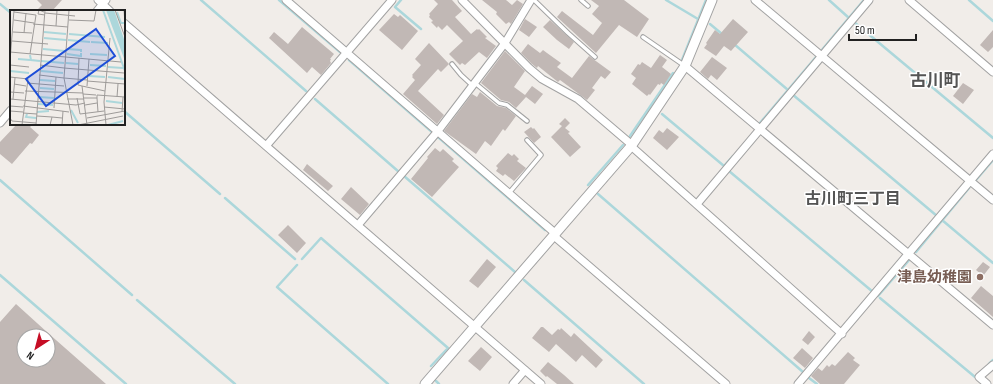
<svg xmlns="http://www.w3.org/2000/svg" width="993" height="384" font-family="'Sofia Sans Condensed','Noto Sans JP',sans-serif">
<rect width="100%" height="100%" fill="#f1ede9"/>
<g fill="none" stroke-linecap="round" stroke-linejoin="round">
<!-- stream -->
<path stroke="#acd7db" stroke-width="2.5" d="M 201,0 L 306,91
M 279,0 L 340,52
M 401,0 L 395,7 L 421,29
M 666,0 L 698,19
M 829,0 L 849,18
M 969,0 L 993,21
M 0,4 L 11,13
M 854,22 L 993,138
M 710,24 L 722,34
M 734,44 L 788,90
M 821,51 L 864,0
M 349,60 L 432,132
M 682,60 L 706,0
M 792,94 L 937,216
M 315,99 L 399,172
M 124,111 L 220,194
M 662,114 L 724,166 L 733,156
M 760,123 L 816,57
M 630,136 L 673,73
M 438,137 L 545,230
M 729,171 L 873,292
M 404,176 L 515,272
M 0,180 L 132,295
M 976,180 L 993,160
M 588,185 L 623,145
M 598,194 L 803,372
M 225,198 L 295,259
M 942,220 L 993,263
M 916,252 L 969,188
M 302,259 L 321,238 L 448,348 L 431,366
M 297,265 L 277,287 L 388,384
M 0,275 L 126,384
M 524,280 L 644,384
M 878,296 L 910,259
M 880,298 L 975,377 L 978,375
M 137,300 L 235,384
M 989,364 L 993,360
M 809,378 L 817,384
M 436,381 L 439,384"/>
</g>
<!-- building -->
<path fill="#c1b8b5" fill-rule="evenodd" d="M 37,0 L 62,0 L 52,11 L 36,11 L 42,5 Z
M 434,0 L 452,0 L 462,11 L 455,17 L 471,34 L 477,29 L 478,30 L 479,29 L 487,37 L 485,38 L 496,46 L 487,58 L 479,52 L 465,65 L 462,63 L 460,65 L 449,54 L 463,41 L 447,25 L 442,30 L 438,26 L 437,28 L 431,22 L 433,21 L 429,17 L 430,15 L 429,14 L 438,4 Z
M 482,0 L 506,0 L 512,5 L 517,0 L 523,4 L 511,24 L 509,22 L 506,24 L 496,14 L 497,12 Z
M 591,0 L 624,0 L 649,19 L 637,37 L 619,25 L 596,53 L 557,17 L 562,11 L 593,35 L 602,23 L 592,14 L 599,6 Z
M 394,14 L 398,17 L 400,15 L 418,31 L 402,50 L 379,30 Z
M 525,19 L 537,27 L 529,37 L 519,30 Z
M 733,19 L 748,32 L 731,51 L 724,46 L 716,56 L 704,48 L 707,44 L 706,43 L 715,30 L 720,34 Z
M 550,20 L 574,42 L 569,49 L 557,40 L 543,27 Z
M 302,27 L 334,54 L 330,59 L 331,59 L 330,61 L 331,63 L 321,75 L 312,67 L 307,73 L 269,38 L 274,32 L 288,44 Z
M 993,30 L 993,47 L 988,52 L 980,45 Z
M 429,43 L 449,64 L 441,72 L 438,69 L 418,91 L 444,115 L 437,124 L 403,94 L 415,80 L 412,77 L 413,76 L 412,75 L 421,65 L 415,59 Z
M 528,44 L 540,53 L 543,50 L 547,53 L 561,63 L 557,67 L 572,78 L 589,56 L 611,72 L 605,79 L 601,76 L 592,88 L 595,90 L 587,100 L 560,80 L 558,82 L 538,66 L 537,68 L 532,64 L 521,53 Z
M 505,51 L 525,71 L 514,87 L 525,95 L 532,86 L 543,94 L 535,104 L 526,97 L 516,108 L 509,102 L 501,100 L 481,83 Z
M 660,55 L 667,60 L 662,67 L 671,74 L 664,85 L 661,83 L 660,85 L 658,84 L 650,95 L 649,94 L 647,96 L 632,84 L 636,78 L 631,74 L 638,64 L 640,65 L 642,62 L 651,68 Z
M 712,57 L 727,68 L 717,80 L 711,75 L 708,79 L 700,72 Z
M 963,83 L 974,90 L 963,104 L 953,96 Z
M 480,92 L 497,106 L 506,108 L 516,116 L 505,131 L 503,129 L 491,146 L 485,141 L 476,154 L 444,131 L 472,94 L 477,97 Z
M 565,118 L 570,123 L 565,128 L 570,132 L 568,133 L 581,147 L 570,157 L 551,137 L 562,126 L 559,124 Z
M 17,124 L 33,124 L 30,127 L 39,135 L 32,144 L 30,143 L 12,164 L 0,154 L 0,142 Z
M 531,127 L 533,129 L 534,128 L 541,137 L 534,143 L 524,132 Z
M 667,128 L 679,137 L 667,150 L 653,138 L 659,130 L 663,133 Z
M 435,148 L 440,152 L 443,149 L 454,159 L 452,161 L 459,167 L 432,197 L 411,179 L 428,158 L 427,157 Z
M 508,153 L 512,156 L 514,154 L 519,159 L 517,161 L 526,168 L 514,181 L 505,174 L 503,176 L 496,171 L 498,168 L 496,166 Z
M 307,164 L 333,186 L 328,191 L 303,170 Z
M 351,187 L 369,204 L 360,215 L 341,199 Z
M 288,225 L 306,243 L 297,253 L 278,235 Z
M 487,259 L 496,267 L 478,288 L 469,281 Z
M 983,262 L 990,267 L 983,276 L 976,270 Z
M 981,286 L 993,296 L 993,317 L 971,298 Z
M 16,304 L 48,333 L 106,384 L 0,384 L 0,322 ZM 24,336 L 48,336 L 48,360 L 24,360 Z
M 541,327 L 543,327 L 552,335 L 558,329 L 560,330 L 561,328 L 571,337 L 574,333 L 603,360 L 596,368 L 582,355 L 576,362 L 556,344 L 549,352 L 532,338 Z
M 809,331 L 815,337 L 808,345 L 802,340 Z
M 481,347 L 492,357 L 480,371 L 468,361 Z
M 802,348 L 813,358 L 805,368 L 793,358 Z
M 848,352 L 855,358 L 853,360 L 860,365 L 844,384 L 820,384 L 811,376 L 818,368 L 822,371 L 827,365 L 829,367 L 832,364 L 835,366 Z
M 548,362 L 564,375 L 574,384 L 557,384 L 547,376 L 546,377 L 540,371 Z"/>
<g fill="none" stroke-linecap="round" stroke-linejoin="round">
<!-- service casing -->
<g stroke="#a2a2a2" stroke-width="5.5">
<path id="service" d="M 534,0 L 568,33 L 595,57
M 581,0 L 588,6
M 643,37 L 685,66
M 452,64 L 461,75 L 473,86
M 475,83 L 499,103 L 507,105 L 527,121
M 509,193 L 541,155 L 527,140"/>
</g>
<!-- minor casing -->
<g stroke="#a2a2a2" stroke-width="9">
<path id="minor" d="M 98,0 L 110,11
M 286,0 L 556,234
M 462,0 L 529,68 L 542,79 L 578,99 L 632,145
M 755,0 L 993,200
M 909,0 L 993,72
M 97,11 L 106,0
M 124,23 L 541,384
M 685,66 L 993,325
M 0,123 L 11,110
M 266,146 L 392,0
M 631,146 L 842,334
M 697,204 L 869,0
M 358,225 L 438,131 L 505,43 L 531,0
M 554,236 L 726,384
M 513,384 L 525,370
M 798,384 L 993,154
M 987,384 L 979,377 L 993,365"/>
</g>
<!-- tertiary casing -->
<g stroke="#a2a2a2" stroke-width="11">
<path id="tertiary" d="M 425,384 L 632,145 L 685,66 L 712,0"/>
</g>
<!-- service -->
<use href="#service" stroke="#fff" stroke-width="3.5"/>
<!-- minor -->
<use href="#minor" stroke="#fff" stroke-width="7"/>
<!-- tertiary -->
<use href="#tertiary" stroke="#fff" stroke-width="9"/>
</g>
<!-- markers -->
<circle fill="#8d6e63" stroke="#fff" stroke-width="1.5" cx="980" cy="277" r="4"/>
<g text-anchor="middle" stroke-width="3" stroke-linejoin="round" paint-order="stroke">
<!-- education labels -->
<g font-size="15" font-weight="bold" fill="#785e54" stroke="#fff" text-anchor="end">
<text x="972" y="282">津島幼稚園</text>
</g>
<!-- neighbourhood labels -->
<g font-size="16" font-weight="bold" fill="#545454" stroke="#fff">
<text x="853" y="204">古川町三丁目</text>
</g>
<!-- quarter labels -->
<g font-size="17" font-weight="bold" fill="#545454" stroke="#fff">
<text x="935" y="86">古川町</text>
</g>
</g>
<!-- overview -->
<g transform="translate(10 10)">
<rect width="115" height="115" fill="#f1ede9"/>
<path d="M 96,0 L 104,0 L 115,32 L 115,51 Z" fill="#acd7db"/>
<path fill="none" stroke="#acd7db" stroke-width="2" d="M 93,0 L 115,61M 107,2 L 111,13 L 114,13M 34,22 L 56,24M 59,24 L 95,27M 34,28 L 56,30M 58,30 L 80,32M 81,32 L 98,33M 33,39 L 55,41M 57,39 L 71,40 L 71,42M 57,44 L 71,46 L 71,43M 80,44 L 97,45M 20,45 L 21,50 L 30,51M 8,49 L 20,50M 31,51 L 54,53M 56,53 L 68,54M 80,55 L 96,56M 98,57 L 113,58M 0,61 L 19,63M 31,61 L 53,63M 79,66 L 95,67M 98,67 L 115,69M 30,70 L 45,71M 30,78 L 44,79M 29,87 L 44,88M 96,91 L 112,93M 28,94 L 43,95M 61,100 L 68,113M 27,102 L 39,101M 17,104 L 16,107 L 26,108M 98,115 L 113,111"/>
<path fill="none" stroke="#9e9b99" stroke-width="1" d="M 59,0 L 54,68 L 63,115M 105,0 L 115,27M 114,0 L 115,14M 4,2 L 26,5 L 20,44M 34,2 L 29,0 L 28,4 L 35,5M 35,3 L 65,6M 4,10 L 24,13M 59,10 L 84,11 L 86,0M 23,14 L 58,17M 46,16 L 47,0M 3,22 L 22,23M 14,23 L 16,3M 2,31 L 38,34M 0,42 L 111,52M 69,48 L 68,75 L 72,76 L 77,115M 0,51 L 4,0M 0,55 L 19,57M 30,55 L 54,58M 54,58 L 114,63M 29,65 L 54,68M 0,67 L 18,69 L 12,115M 54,68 L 77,70M 77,71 L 115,74M 17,73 L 54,76M 4,74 L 16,76M 72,76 L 95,81M 77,76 L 79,49M 15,81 L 73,83M 0,82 L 14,83M 73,84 L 86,85M 107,87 L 108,74M 67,88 L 70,104 L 94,101M 74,88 L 87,88 L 87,85 L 115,87M 87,88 L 88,102M 0,89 L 66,95 L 75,93M 3,89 L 5,68M 57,89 L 74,89M 75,95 L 87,93M 0,96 L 13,97M 13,96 L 59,102M 94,97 L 115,99M 44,98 L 46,67M 0,101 L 13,102M 112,102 L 113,87M 13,103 L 27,104M 27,106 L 42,107M 0,108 L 2,111 L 26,113M 77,108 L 115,101M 26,115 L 35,0M 40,115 L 42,107 L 52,108M 52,115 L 53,101M 68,115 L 113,106M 96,115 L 94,92 L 100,28"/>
<path fill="#1d4ed8" fill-opacity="0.15" stroke="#1d4ed8" stroke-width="2" d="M 86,19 L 105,46 L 36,96 L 16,69 Z"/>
<rect width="115" height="115" fill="none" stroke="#212121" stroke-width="2"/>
</g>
<!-- north arrow -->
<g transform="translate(36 348) rotate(216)"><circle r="19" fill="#ffffff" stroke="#a6a6a6"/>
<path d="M0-3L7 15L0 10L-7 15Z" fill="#c60d25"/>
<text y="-6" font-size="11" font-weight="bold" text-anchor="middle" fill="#212121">N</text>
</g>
<!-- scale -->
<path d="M849 34v6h67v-6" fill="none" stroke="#212121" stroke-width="2"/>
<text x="855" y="34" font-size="12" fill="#212121" stroke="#ffffff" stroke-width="3" paint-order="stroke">50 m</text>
</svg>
